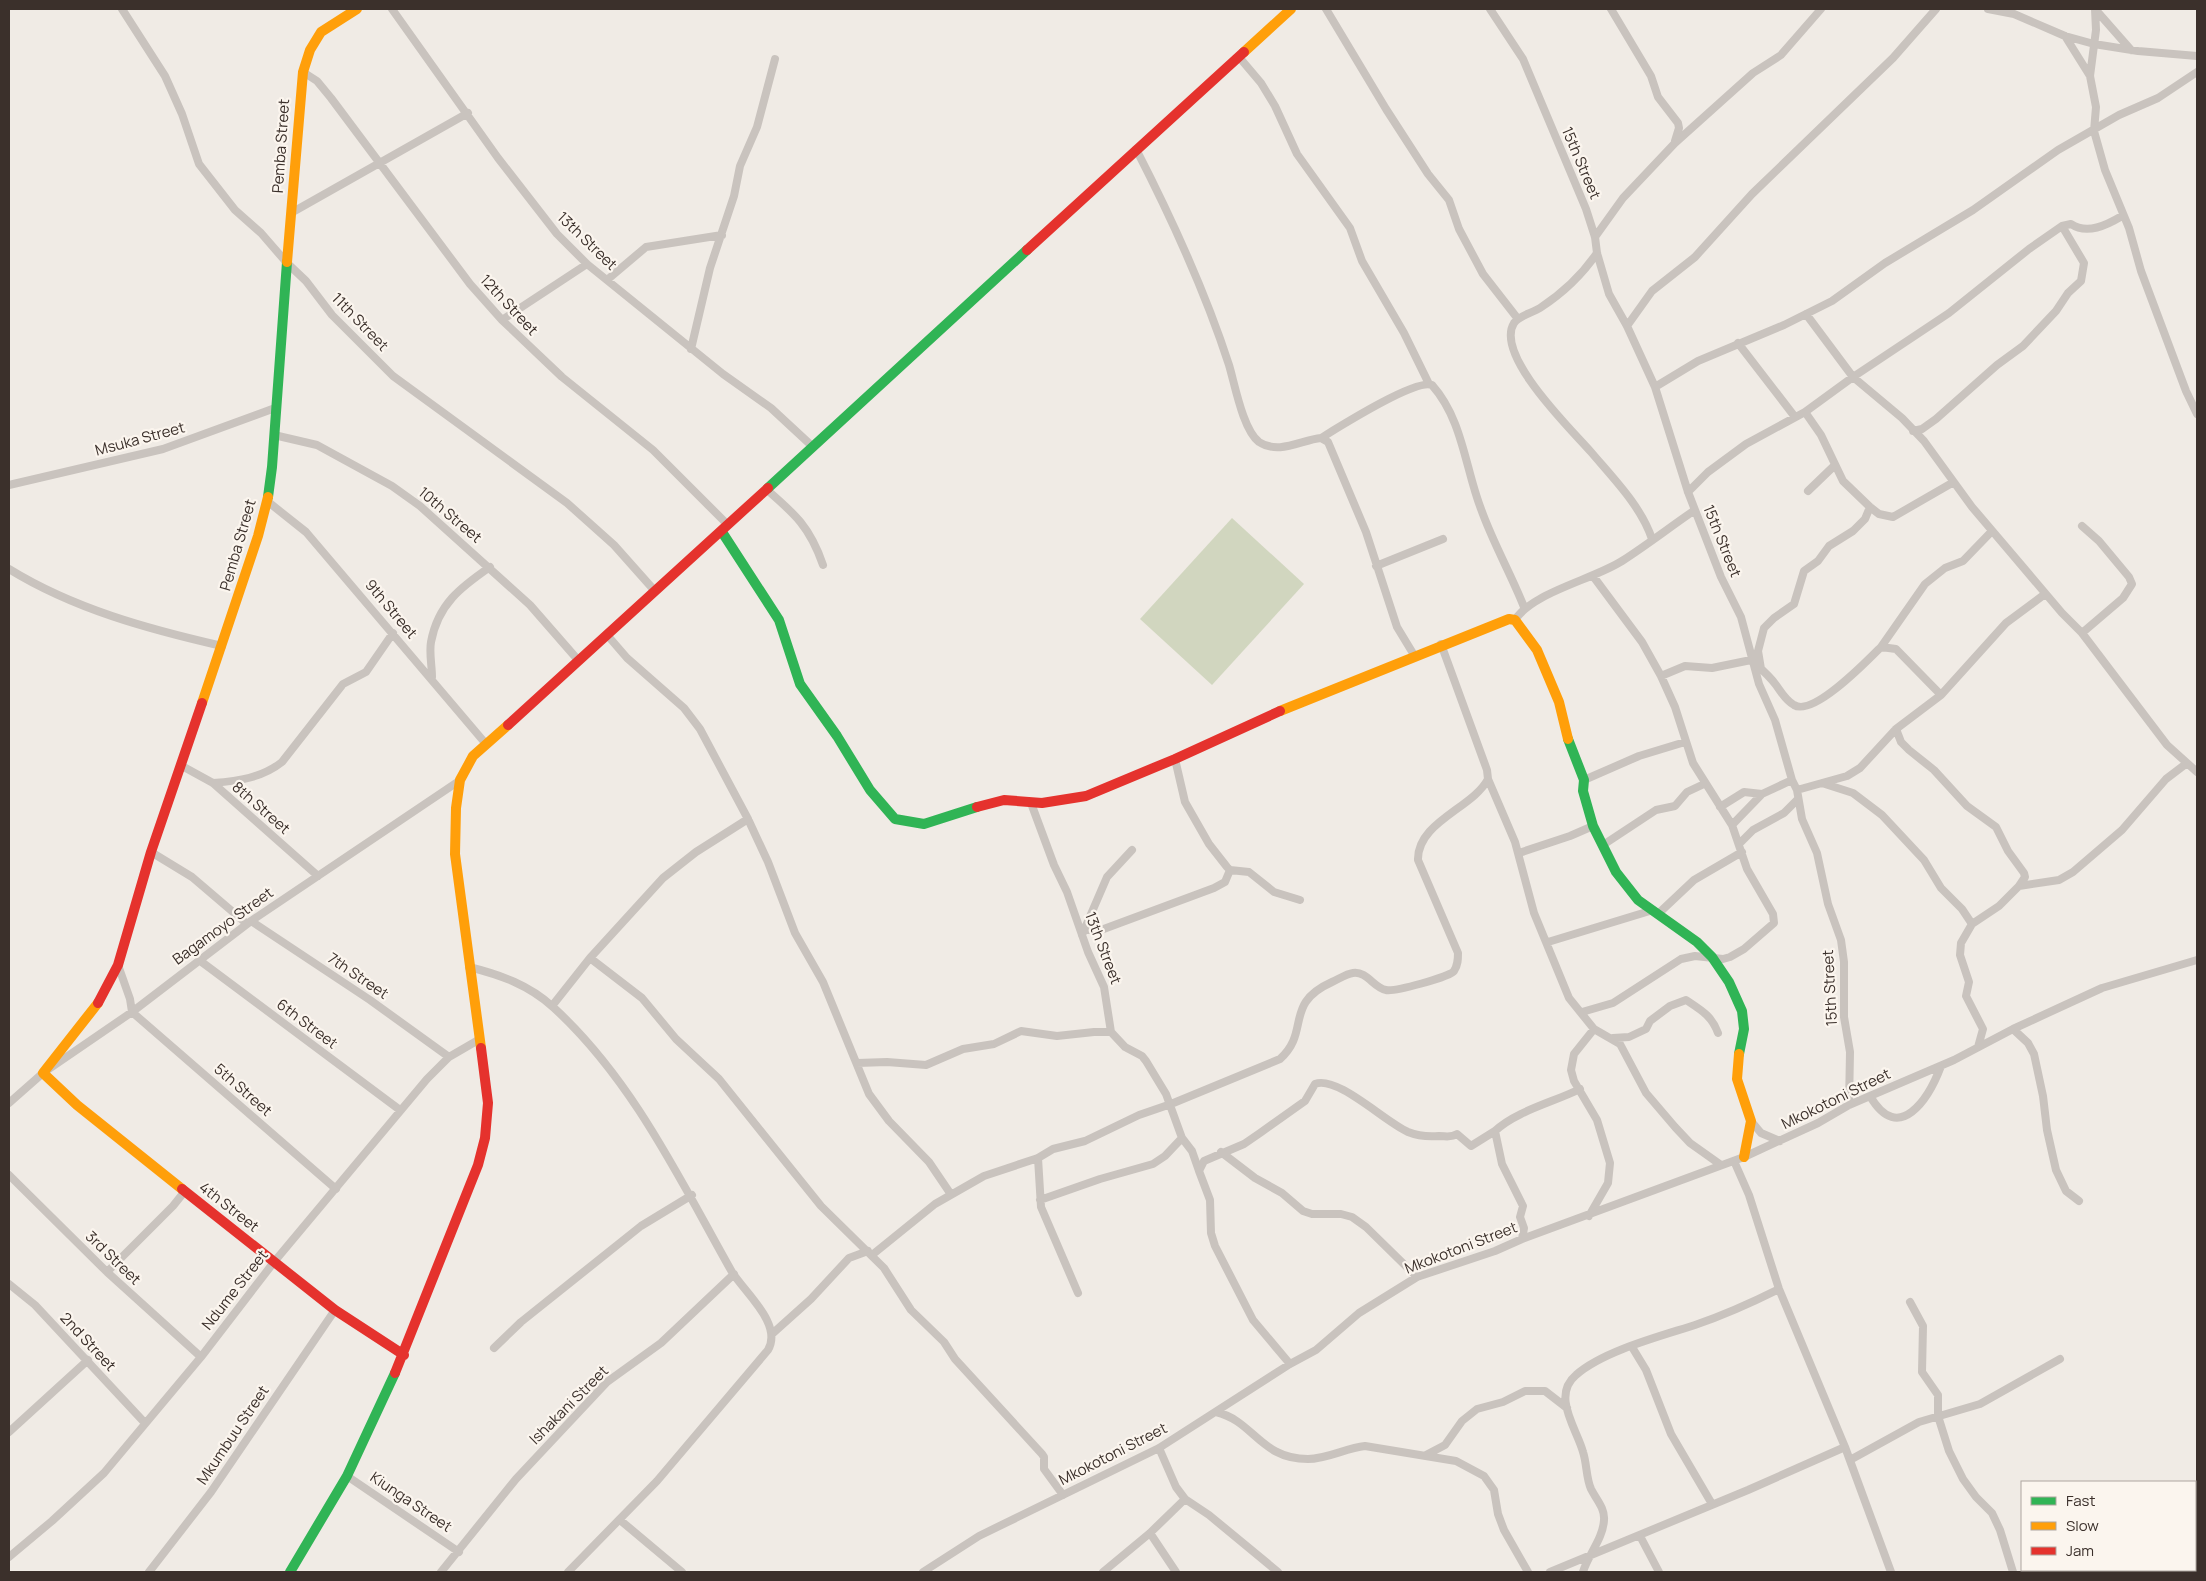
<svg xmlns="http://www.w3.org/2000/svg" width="2206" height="1581" font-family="Manrope,sans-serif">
<rect width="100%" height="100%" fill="#f0ebe5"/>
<!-- green -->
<path fill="#d1d6bf" d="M 1232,518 L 1304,584 L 1212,685 L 1140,619 Z"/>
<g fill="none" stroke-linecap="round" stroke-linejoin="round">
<!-- street -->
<path stroke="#c9c3be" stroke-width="8" d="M 122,9 L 165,76 L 182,114 L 199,164 L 235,210 L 261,233 L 287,263 L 306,281 L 332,315 L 393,376 L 567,503 L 614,545 L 654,590
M 392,9 L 498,158 L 557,234 L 587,264 L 723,374 L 771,408 L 812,446
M 1326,9 L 1386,109 L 1428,174 L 1449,200 L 1459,229 L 1483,274 L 1518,319
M 1490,9 L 1523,59 L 1586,209 L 1595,237 L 1597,253 L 1609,294 L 1627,326 L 1655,387 L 1688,492 L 1721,577 L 1741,617 L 1759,684 L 1775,720 L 1792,780 L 1797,790 L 1802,819 L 1817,853 L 1828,904 L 1841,940 L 1844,962 L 1844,1017 L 1850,1052 L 1849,1105
M 1611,9 L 1651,76 L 1658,97 L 1678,123 L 1679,128 L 1675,141
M 1988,9 L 2014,14 L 2065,36 L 2094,44 L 2138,51 L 2197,56
M 2095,9 L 2096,30 L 2090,76 L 2096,107 L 2094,131 L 2105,170 L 2129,228 L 2141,271 L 2186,391 L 2197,414
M 2095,9 L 2131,50
M 2065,36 L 2090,76
M 1239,57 L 1261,83 L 1275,106 L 1297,154 L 1350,228 L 1362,261 L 1404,333 L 1429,384
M 303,72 L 317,81 L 331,98 L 470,284 L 502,320 L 562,377 L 653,450 L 728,525
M 1136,149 C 1172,219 1205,291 1229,365 C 1235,385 1243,430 1259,442 C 1279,455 1301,440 1321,438 L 1328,442 L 1366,532 L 1397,627 L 1414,655
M 291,213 L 468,113
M 1595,237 L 1623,198 L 1675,143 L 1753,73 L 1781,55 L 1821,9
M 1597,253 C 1582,275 1563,293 1540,308 C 1532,313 1520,315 1514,323 C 1494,355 1572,430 1591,452 C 1613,478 1641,506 1652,539
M 607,280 L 646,247 L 722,235
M 1806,314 L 1853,377 L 1902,418 L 1924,441 L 1972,507 L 2062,613 L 2082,633 L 2167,745 L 2197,772
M 502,320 L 587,264
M 1627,326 L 1652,291 L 1695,257 L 1752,194 L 1893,58 L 1936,9
M 1738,343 L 1795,417
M 691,349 L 710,268 L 734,196 L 740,166 L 757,127 L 775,59
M 1655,387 L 1698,361 L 1784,325 L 1832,301 L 1885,263 L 1973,210 L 2058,150 L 2119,115 L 2158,98 L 2197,72
M 1805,412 L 1821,435 L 1843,481 L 1870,507 L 1879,514 L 1893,517 L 1952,483
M 1913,431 L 1922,429 L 1936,419 L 1997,365 L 2023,346 L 2056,311 L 2068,293 L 2081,281 L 2084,263 L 2062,226
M 274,435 L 317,445 L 392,486 L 420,506 L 530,605 L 578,660
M 1321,438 C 1339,427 1415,379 1432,385 C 1463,420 1465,468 1481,509 C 1493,543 1511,574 1524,607
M 9,485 L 163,449 L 275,408
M 766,489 C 795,514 810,527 823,565
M 1808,491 L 1835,465
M 1688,492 L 1708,472 L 1746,444 L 1805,412 L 1853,377 L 1949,313 L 2029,249 L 2062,226 L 2071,224 C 2087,235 2107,225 2122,216
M 267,501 L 306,532 L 486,744
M 2082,526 L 2099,541 L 2129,577 L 2132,584 L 2123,598 L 2082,633
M 1376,566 L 1443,539
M 9,569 C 74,609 148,629 222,646
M 1515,620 C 1533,592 1592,580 1622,561 C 1647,545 1670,527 1695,510
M 608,636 L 627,658 L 684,708 L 700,729 L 748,819 L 768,862 L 795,933 L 823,982 L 869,1094 L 889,1121 L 929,1162 L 950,1193
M 1881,647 L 1925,584 L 1945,568 L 1963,561 L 1992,531
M 1761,669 L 1758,651 L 1764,628 L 1774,618 L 1794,604 L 1804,571 L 1818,561 L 1829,546 L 1853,531 L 1865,519 L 1870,507
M 1661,676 L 1685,666 L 1712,668 L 1751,660 C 1760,668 1769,675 1776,685 C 1781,692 1786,701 1794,705 C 1813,717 1867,661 1881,647 L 1896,649 L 1941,695
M 432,677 C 432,666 429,653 431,642 C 438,604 461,587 490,567
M 1896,729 L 1901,742 L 1909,750 L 1934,770 L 1967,806 L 1996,827 L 2008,851 L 2024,873 L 2025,877 L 2019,886
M 1175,759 L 1185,802 L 1209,844 L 1227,867 L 1230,870 L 1249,872 L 1274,892 L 1300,900
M 182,766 L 213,783 L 318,876
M 1488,779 L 1515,842 L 1534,913 L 1569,998 L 1594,1029 L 1620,1044 L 1646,1093 L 1675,1127 L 1690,1143 L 1721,1165
M 1584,780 L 1639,756 L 1685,742
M 213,783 C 238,781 262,778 282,762 L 343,684 L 366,672 L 393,633
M 1825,784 L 1853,793 L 1882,815 L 1924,860 L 1941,888 L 1962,909 L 1972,924
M 1797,790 L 1847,776 L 1860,768 L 1896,729 L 1941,695 L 2006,623 L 2045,594
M 1031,803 L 1054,865 L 1067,892 L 1088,952 L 1104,987 L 1111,1032 L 1125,1047 L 1142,1056 L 1146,1061 L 1166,1094 L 1182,1138 L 1192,1151 L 1199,1171
M 1720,807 L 1744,792 L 1762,794 L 1792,780
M 1732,825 L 1762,794
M 1740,843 L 1753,830 L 1784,813 L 1798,799
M 1603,845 L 1656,810 L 1675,806 L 1687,792 L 1704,784
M 151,852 L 192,877 L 247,924
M 1519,853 L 1570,836 L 1593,826
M 1659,913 L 1694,880 L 1742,852
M 251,921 L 370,1000 L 449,1057
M 1083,930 L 1101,930 L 1214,888 L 1225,882 L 1230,870
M 1082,935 L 1107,877 L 1132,850
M 1548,942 L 1653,910
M 590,958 L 642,998 L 676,1039 L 719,1079 L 821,1206 L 884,1268 L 911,1310 L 944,1342 L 955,1359 L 1042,1454 L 1044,1457 L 1044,1469 L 1063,1495
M 199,960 L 400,1110
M 118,965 L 130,999 L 132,1012 L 336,1189
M 469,967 C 501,975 529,985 553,1007 C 633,1080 680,1180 732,1272 C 745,1293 783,1324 768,1350 L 657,1481 L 568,1572
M 552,1006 L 590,958 L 663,878 L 696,852 L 748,819
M 1582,1012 L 1613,1003 L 1681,959 L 1695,956 L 1723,959 L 1730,957 L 1744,949 L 1774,923 L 1773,914 L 1747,869 L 1732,825 L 1693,763 L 1675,707 L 1661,676 L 1642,642 L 1593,576
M 2013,1029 L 2028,1043 L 2034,1054 L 2043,1096 L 2047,1130 L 2056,1170 L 2066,1191 L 2079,1201
M 1613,1038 L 1629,1037 L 1646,1029 L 1650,1021 L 1670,1006 L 1686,1000 C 1701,1010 1712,1016 1718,1033
M 1978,1047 L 1983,1029 L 1966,996 L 1969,982 L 1960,955 L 1961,943 L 1972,924 L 1999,906 L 2019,886 L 2059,880 L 2073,872 L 2122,830 L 2166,779 L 2187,763
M 857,1063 L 887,1062 L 926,1065 L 963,1049 L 994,1044 L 1021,1031 L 1057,1036 L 1094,1032 L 1111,1032
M 1870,1096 C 1899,1146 1929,1098 1941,1066
M 9,1103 L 43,1073 L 132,1012 L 251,921 L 459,781
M 1751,1121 L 1761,1133 L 1780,1141
M 1221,1152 L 1255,1178 L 1282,1193 L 1303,1211 L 1312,1214 L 1341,1214 L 1352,1217 L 1366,1227 L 1417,1277
M 1038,1158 L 1041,1207 L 1078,1293
M 1734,1161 L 1749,1195 L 1779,1289 L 1845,1447 L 1891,1572
M 9,1175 L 107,1272 L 201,1357
M 1040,1200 L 1100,1179 L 1153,1164 L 1165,1156 L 1182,1138
M 1589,1216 L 1608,1183 L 1610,1163 L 1597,1120 L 1574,1081 L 1571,1070 L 1574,1054 L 1594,1029
M 1522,1239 L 1524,1228 L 1520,1217 L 1523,1206 L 1502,1164 L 1495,1131 C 1516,1111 1554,1102 1580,1089
M 872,1255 L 935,1204 L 984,1176 L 1038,1158 L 1053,1149 L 1085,1141 L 1139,1115 L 1171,1104 L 1280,1059 C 1311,1031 1283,1004 1332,982 C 1339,979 1346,974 1353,973 C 1367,971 1374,988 1386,990 C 1394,992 1450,977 1454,971 C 1458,965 1458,959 1458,953 L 1418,860 C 1417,822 1473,808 1488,779 L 1487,770 L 1441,644
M 107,1272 L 173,1206 L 185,1191
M 9,1284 L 35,1305 L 144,1422
M 1910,1302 L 1923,1326 L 1922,1372 L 1938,1395 L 1938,1416 L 1949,1451 L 1963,1479 L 1976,1497 L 1992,1513 L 2000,1530 L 2013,1572
M 772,1334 L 811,1299 L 849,1258 L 868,1251
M 1632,1347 L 1646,1370 L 1671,1434 L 1712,1504
M 494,1348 L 521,1322 L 641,1226 L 692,1195
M 1290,1364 L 1253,1320 L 1215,1246 L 1211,1233 L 1210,1200 L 1199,1171 L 1204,1161 L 1244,1144 L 1260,1133 L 1305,1101 L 1315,1084 C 1337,1075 1385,1122 1408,1132 C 1418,1136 1428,1137 1439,1136 C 1446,1136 1451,1138 1457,1134 L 1471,1146 L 1495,1131
M 1216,1412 C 1254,1421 1260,1459 1308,1459 C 1327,1459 1346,1448 1365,1446 L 1456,1461 L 1484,1476 L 1494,1490 L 1498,1514 L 1504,1530 L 1528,1572
M 9,1432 L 88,1360
M 1159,1448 L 1176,1487 L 1185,1499 L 1209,1515 L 1278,1572
M 1426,1455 L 1445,1445 L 1462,1421 L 1477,1409 L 1503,1402 L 1525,1391 L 1545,1391 L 1567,1408
M 1850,1460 L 1919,1422 L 1980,1404 L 2060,1359
M 347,1476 L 459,1552
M 620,1520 L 682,1572
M 1150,1533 L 1176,1572
M 1640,1536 L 1659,1572
M 9,1557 L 52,1521 L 104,1473 L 201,1357 L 274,1262 L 427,1079 L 449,1057 L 480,1039
M 149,1572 L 211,1492 L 335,1310
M 441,1572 L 516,1479 L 607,1382 L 661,1343 L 734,1274
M 923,1572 L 979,1536 L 1159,1448 L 1290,1364 L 1316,1350 L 1359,1313 L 1417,1277 L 1495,1251 L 1522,1239 L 1744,1157 L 1818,1123 L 1849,1105 L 1954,1060 L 2013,1029 L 2102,988 L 2197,960
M 1103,1572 L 1150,1533 L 1185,1499
M 1550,1572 L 1748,1490 L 1845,1447
M 1583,1572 C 1588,1555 1603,1539 1604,1520 C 1605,1508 1596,1499 1591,1489 C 1586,1478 1587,1464 1583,1452 C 1577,1429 1551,1396 1576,1375 C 1603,1351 1661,1336 1695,1325 C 1724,1315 1751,1303 1779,1289"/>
<!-- fast -->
<path stroke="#30b455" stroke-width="10" d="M 768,488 L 1027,250
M 268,497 L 272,467 L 287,262
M 722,532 L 779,620 L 800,684 L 837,736 L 870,790 L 895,819 L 924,824 L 977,807
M 1568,739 L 1584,780 L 1583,791 L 1593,826 L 1616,872 L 1638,900 L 1697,942 L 1712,957 L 1729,982 L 1742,1011 L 1744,1029 L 1739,1054
M 290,1572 L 347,1476 L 395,1373"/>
<!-- slow -->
<path stroke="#ff9f0a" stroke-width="10" d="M 1244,52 L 1291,9
M 287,262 L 303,72 L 310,50 L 321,32 L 357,9
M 202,703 L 258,536 L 268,497
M 1280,711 L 1509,619 L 1515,620 L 1537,650 L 1559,702 L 1568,739
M 98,1003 L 43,1073 L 77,1105 L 182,1189
M 481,1048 L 455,854 L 456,808 L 460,780 L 473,756 L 508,725
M 1739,1054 L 1737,1079 L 1751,1121 L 1744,1157"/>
<!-- jam -->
<path stroke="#e5322d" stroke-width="10" d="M 1027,250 L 1244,52
M 508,725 L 768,488
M 977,807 L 1004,800 L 1042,803 L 1086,796 L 1175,759 L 1280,711
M 98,1003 L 118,965 L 151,852 L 202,703
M 182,1189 L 335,1310 L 404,1355
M 395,1373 L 478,1165 L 485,1138 L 488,1103 L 481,1048"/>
</g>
<g text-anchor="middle" stroke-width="4.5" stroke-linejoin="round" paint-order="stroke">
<!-- street labels -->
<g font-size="15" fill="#3b302b" stroke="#fbf5ee">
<text transform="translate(281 146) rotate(-86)" y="5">Pemba Street</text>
<text transform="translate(1581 163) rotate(67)" y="5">15th Street</text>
<text transform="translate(587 241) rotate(44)" y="5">13th Street</text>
<text transform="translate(509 305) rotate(47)" y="5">12th Street</text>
<text transform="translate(360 322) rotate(46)" y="5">11th Street</text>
<text transform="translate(140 439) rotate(-15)" y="5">Msuka Street</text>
<text transform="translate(450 515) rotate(40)" y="5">10th Street</text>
<text transform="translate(1722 541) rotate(68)" y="5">15th Street</text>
<text transform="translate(238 545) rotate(-74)" y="5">Pemba Street</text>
<text transform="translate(391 609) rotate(50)" y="5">9th Street</text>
<text transform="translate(261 808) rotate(41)" y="5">8th Street</text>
<text transform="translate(223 926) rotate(-36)" y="5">Bagamoyo Street</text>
<text transform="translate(1103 948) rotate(69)" y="5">13th Street</text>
<text transform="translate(358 976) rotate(34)" y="5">7th Street</text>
<text transform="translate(1830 988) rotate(-93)" y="5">15th Street</text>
<text transform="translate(307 1024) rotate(37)" y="5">6th Street</text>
<text transform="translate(243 1090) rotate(41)" y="5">5th Street</text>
<text transform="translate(1836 1099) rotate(-26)" y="5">Mkokotoni Street</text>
<text transform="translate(229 1207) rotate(38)" y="5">4th Street</text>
<text transform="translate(1461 1248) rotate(-21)" y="5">Mkokotoni Street</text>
<text transform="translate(113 1258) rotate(44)" y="5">3rd Street</text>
<text transform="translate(235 1290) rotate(-52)" y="5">Ndume Street</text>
<text transform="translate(88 1342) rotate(47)" y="5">2nd Street</text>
<text transform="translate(569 1405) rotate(-45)" y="5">Ishakani Street</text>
<text transform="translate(233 1435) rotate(-56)" y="5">Mkumbuu Street</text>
<text transform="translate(1113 1454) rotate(-27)" y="5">Mkokotoni Street</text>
<text transform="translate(411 1502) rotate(34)" y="5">Kiunga Street</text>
</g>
</g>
<!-- border -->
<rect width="2206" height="1581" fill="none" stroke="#3b302b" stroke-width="20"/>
<!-- legend -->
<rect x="2021" y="1481" width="175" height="90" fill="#fbf5ee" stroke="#aea6a0"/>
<rect x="2031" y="1497" width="25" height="8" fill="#30b455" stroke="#aea6a0"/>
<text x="2066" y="1506" font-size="15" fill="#3b302b">Fast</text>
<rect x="2031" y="1522" width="25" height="8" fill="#ff9f0a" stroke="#aea6a0"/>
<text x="2066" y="1531" font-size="15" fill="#3b302b">Slow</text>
<rect x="2031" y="1547" width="25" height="8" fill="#e5322d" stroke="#aea6a0"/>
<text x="2066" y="1556" font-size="15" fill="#3b302b">Jam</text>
</svg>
